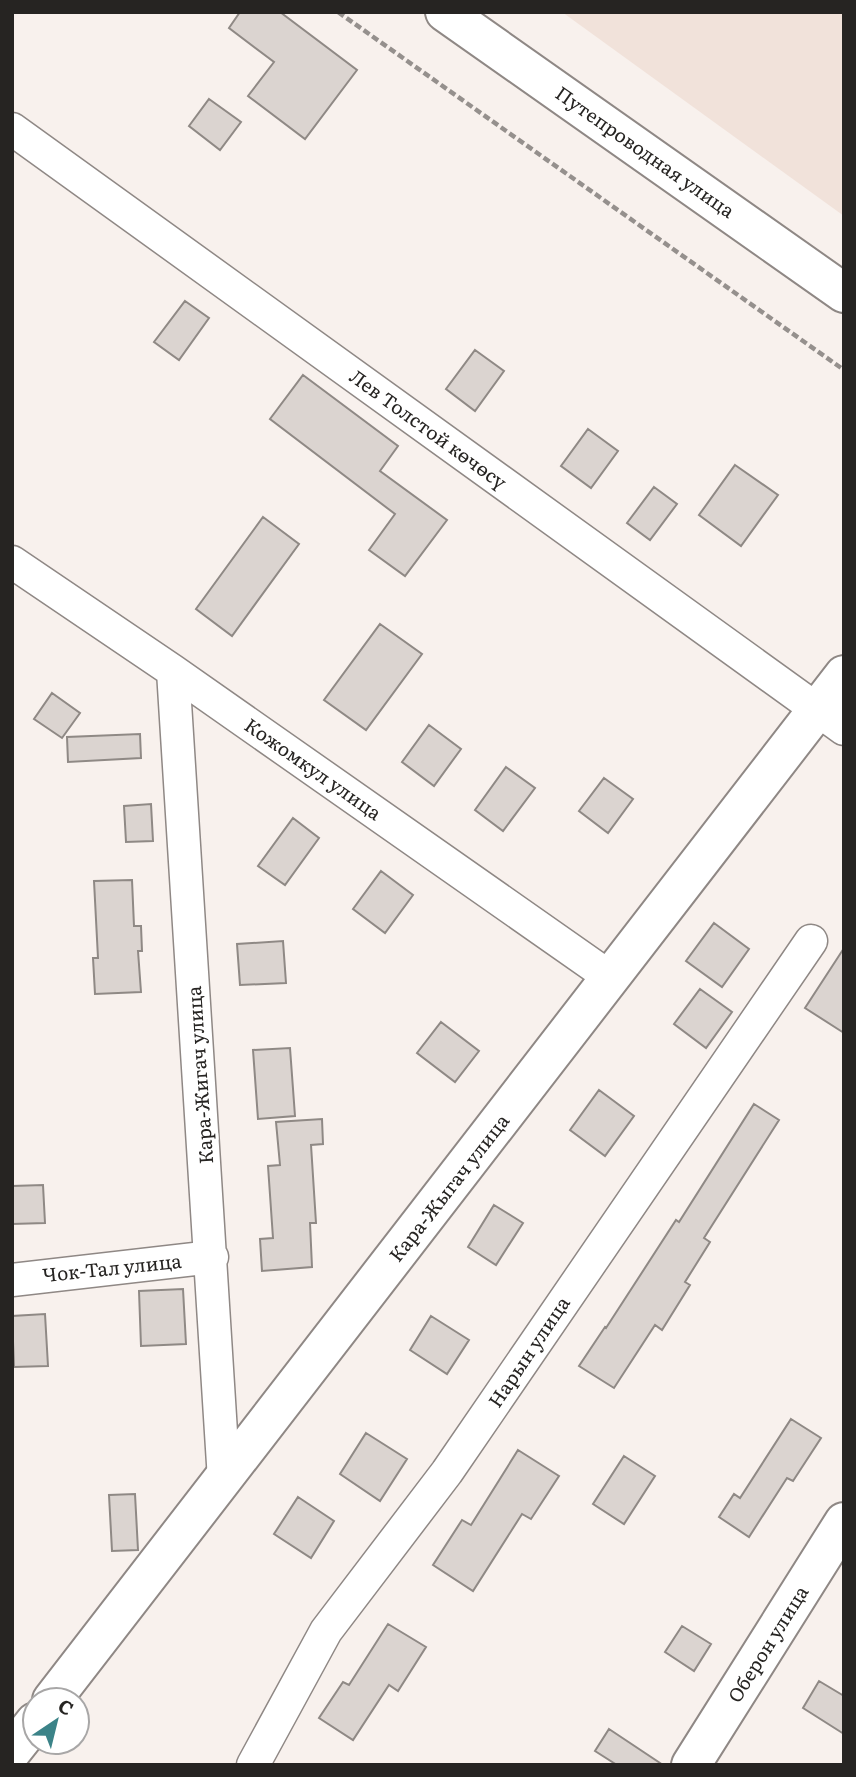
<svg xmlns="http://www.w3.org/2000/svg" width="856" height="1777" font-family="Literata,serif">
<rect width="100%" height="100%" fill="#f8f1ed"/>
<!-- built -->
<path fill="#f1e2da" d="M 562,12 L 844,12 L 844,216 Z"/>
<!-- building -->
<path fill="#dbd4d0" stroke="#8f8985" stroke-width="2" d="M 240,12 L 280,12 L 357,70 L 305,139 L 248,96 L 274,62 L 229,28 Z
M 209,99 L 241,122 L 220,150 L 189,126 Z
M 185,301 L 209,318 L 179,360 L 154,342 Z
M 475,350 L 504,371 L 475,411 L 446,389 Z
M 303,375 L 398,446 L 380,471 L 447,520 L 405,576 L 369,550 L 395,514 L 270,419 Z
M 588,429 L 618,451 L 591,488 L 561,466 Z
M 735,465 L 778,495 L 741,546 L 699,515 Z
M 654,487 L 677,504 L 650,540 L 627,523 Z
M 263,517 L 299,544 L 232,636 L 196,609 Z
M 380,624 L 422,654 L 366,730 L 324,700 Z
M 52,693 L 80,713 L 62,738 L 34,719 Z
M 429,725 L 461,749 L 434,786 L 402,762 Z
M 140,734 L 141,758 L 68,762 L 67,737 Z
M 506,767 L 535,788 L 503,831 L 475,810 Z
M 604,778 L 633,799 L 608,833 L 579,811 Z
M 151,804 L 153,841 L 126,842 L 124,806 Z
M 293,818 L 319,838 L 285,885 L 258,866 Z
M 381,871 L 413,895 L 385,933 L 353,909 Z
M 132,880 L 134,926 L 141,926 L 142,951 L 138,951 L 141,992 L 95,994 L 93,958 L 98,958 L 94,881 Z
M 714,923 L 749,949 L 722,987 L 686,961 Z
M 283,941 L 286,983 L 240,985 L 237,944 Z
M 844,948 L 844,1033 L 805,1008 Z
M 700,989 L 732,1012 L 706,1048 L 674,1024 Z
M 441,1022 L 479,1051 L 455,1082 L 417,1053 Z
M 290,1048 L 295,1116 L 258,1119 L 253,1050 Z
M 599,1090 L 634,1116 L 605,1156 L 570,1130 Z
M 754,1104 L 779,1120 L 704,1238 L 710,1242 L 685,1282 L 690,1285 L 662,1330 L 655,1325 L 614,1388 L 579,1366 L 605,1327 L 606,1328 L 676,1220 L 679,1222 Z
M 322,1119 L 323,1144 L 311,1145 L 316,1223 L 310,1223 L 312,1267 L 262,1271 L 260,1239 L 273,1238 L 268,1166 L 280,1165 L 276,1122 Z
M 43,1185 L 45,1223 L 12,1224 L 12,1186 Z
M 494,1205 L 523,1223 L 496,1265 L 468,1247 Z
M 183,1289 L 186,1344 L 141,1346 L 139,1291 Z
M 45,1314 L 48,1366 L 14,1367 L 12,1316 Z
M 431,1316 L 469,1340 L 447,1374 L 410,1350 Z
M 791,1419 L 821,1438 L 793,1481 L 787,1478 L 749,1537 L 719,1517 L 734,1494 L 740,1498 Z
M 366,1433 L 407,1459 L 380,1501 L 340,1474 Z
M 518,1450 L 559,1476 L 531,1519 L 522,1514 L 473,1591 L 433,1565 L 462,1520 L 471,1525 Z
M 624,1456 L 655,1476 L 624,1524 L 593,1504 Z
M 135,1494 L 138,1550 L 112,1551 L 109,1495 Z
M 298,1497 L 334,1521 L 311,1558 L 274,1534 Z
M 388,1624 L 426,1647 L 398,1691 L 389,1685 L 353,1740 L 319,1718 L 343,1682 L 349,1685 Z
M 682,1626 L 711,1644 L 694,1671 L 665,1652 Z
M 819,1681 L 844,1696 L 844,1734 L 803,1708 Z
M 609,1729 L 663,1765 L 617,1765 L 595,1751 Z"/>
<g fill="none" stroke-linecap="round" stroke-linejoin="round">
<!-- street casing -->
<g stroke="#8f8885" stroke-width="35">
<path id="street" d="M 12,129 L 844,729
M 12,562 L 173,671 L 611,978
M 173,671 L 224,1480
M 12,1280 L 212,1257
M 253,1765 L 326,1631 L 447,1472 L 811,941"/>
</g>
<!-- secondary casing -->
<g stroke="#8f8885" stroke-width="42">
<path id="secondary" d="M 52,1700 L 844,675
M 12,1751 L 35,1722
M 691,1765 L 844,1522"/>
</g>
<!-- primary casing -->
<g stroke="#8f8885" stroke-width="42">
<path id="primary" d="M 445,12 L 844,293"/>
</g>
<!-- path -->
<path stroke="#95908d" stroke-width="4.5" stroke-dasharray="7 3.5" stroke-linecap="butt" d="M 338,12 L 844,370"/>
<!-- street -->
<use href="#street" stroke="#fff" stroke-width="32"/>
<!-- secondary -->
<use href="#secondary" stroke="#fff" stroke-width="38"/>
<!-- primary -->
<use href="#primary" stroke="#fff" stroke-width="38"/>
</g>
<g text-anchor="middle" stroke-width="6" stroke-linejoin="round" paint-order="stroke">
<!-- street labels -->
<g font-size="19" fill="#262422" stroke="#fff">
<text transform="translate(645 152) rotate(35)" y="7">Путепроводная улица</text>
<text transform="translate(428 429) rotate(36)" y="7">Лев Толстой көчөсү</text>
<text transform="translate(313 769) rotate(35)" y="7">Кожомкул улица</text>
<text transform="translate(200 1075) rotate(-94)" y="7">Кара-Жигач улица</text>
<text transform="translate(449 1188) rotate(-52)" y="7">Кара-Жыгач улица</text>
<text transform="translate(112 1268) rotate(-6)" y="7">Чок-Тал улица</text>
<text transform="translate(529 1352) rotate(-56)" y="7">Нарын улица</text>
<text transform="translate(768 1644) rotate(-58)" y="7">Оберон улица</text>
</g>
</g>
<!-- border -->
<rect width="856" height="1777" fill="none" stroke="#262422" stroke-width="28"/>
<!-- north arrow -->
<g transform="translate(56 1721) rotate(35)"><circle r="33" fill="#ffffff" stroke="#a8a7a7" stroke-width="2"/>
<path d="M0-5L12 26L0 18L-12 26Z" fill="#3b8388"/>
<text y="-10" font-size="19" font-weight="bold" text-anchor="middle" fill="#262422">С</text>
</g>
</svg>
